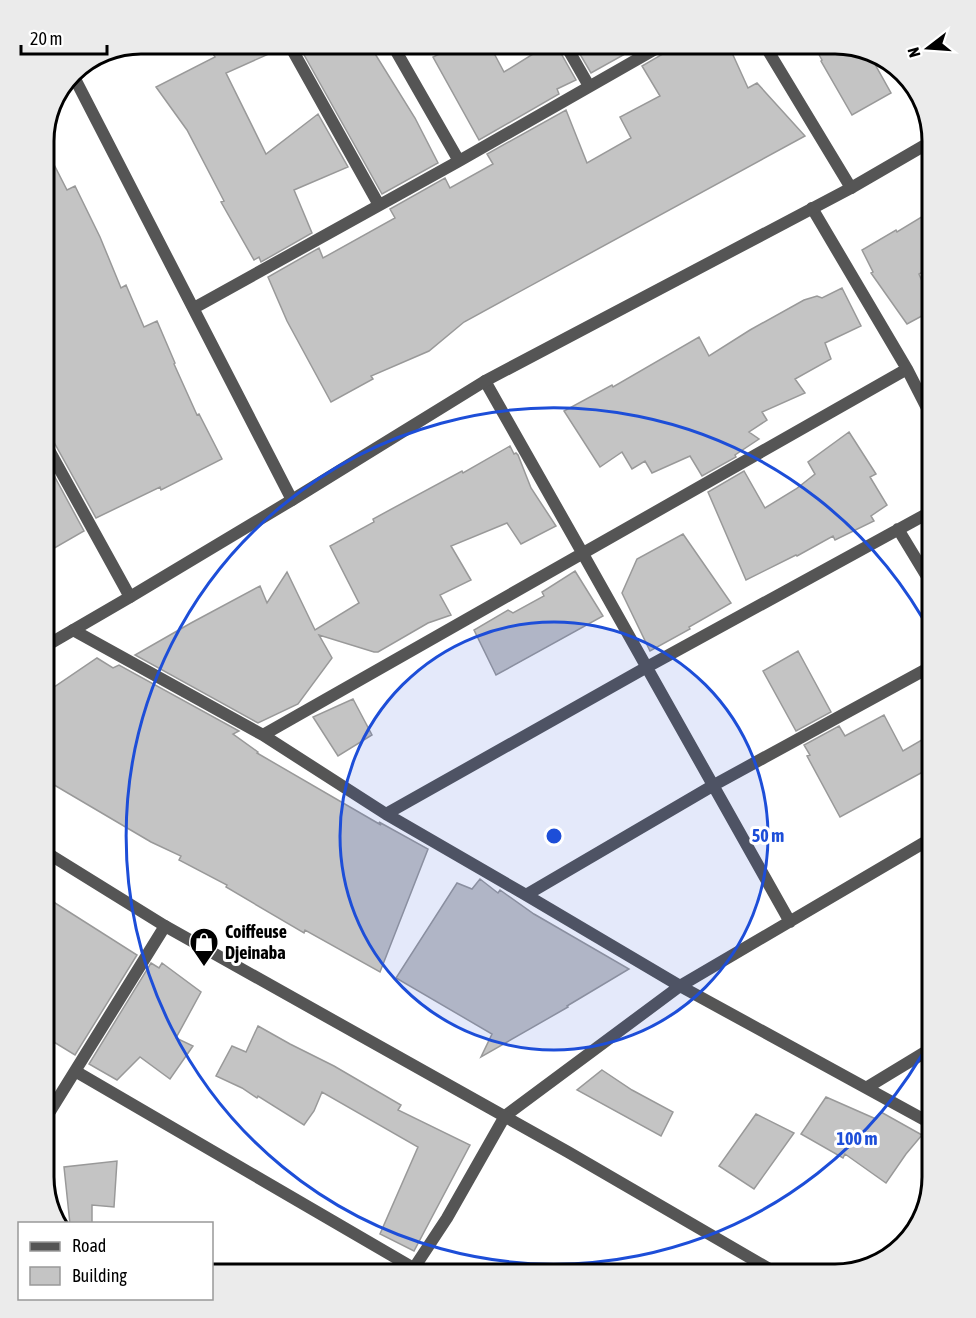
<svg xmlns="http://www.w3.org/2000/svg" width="976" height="1318" font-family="'Asap Condensed',sans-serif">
<rect width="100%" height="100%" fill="#fff"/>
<!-- building -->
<path fill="#c4c4c4" stroke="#999" stroke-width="1.5" d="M 207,44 L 281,44 L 282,48 L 226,73 L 266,154 L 318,114 L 348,167 L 294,190 L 312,233 L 261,262 L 259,257 L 254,260 L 221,202 L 224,201 L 187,130 L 156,87 L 215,57 Z
M 298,44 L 369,44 L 415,118 L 438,163 L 382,194 Z
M 460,44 L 489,44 L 504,72 L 549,44 L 557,44 L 558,48 L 576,80 L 557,89 L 559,94 L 479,140 L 433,57 Z
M 574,44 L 648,44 L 633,52 L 632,50 L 591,73 Z
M 672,44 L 728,44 L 748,88 L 757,83 L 805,136 L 464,322 L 429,351 L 371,376 L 373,379 L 331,402 L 287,321 L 268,277 L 319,248 L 323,258 L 395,218 L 390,209 L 445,178 L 450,188 L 493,164 L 487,154 L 566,110 L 587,163 L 631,138 L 620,117 L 660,96 L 642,66 L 668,51 L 671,48 Z
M 813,44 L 841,44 L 868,52 L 891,93 L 852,115 L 821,61 L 822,60 Z
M 44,145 L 67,190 L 75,186 L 100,237 L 121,288 L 126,285 L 144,327 L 157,321 L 175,363 L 174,364 L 197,415 L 199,414 L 222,459 L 161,490 L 160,487 L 96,518 L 51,437 L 48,434 L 44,433 Z
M 933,210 L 933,266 L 919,274 L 933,306 L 933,310 L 907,324 L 871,273 L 873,272 L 862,250 L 896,230 L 897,232 Z
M 842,288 L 861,326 L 825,343 L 831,359 L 795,379 L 805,393 L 762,412 L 767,420 L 749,432 L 759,439 L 735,455 L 736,457 L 702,476 L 690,456 L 652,473 L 645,461 L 632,469 L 622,452 L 600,467 L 564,411 L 612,385 L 613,387 L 699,337 L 709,356 L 750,330 L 804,300 L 817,296 L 822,298 Z
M 849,432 L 876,474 L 870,477 L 887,505 L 871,516 L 874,521 L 835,540 L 833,536 L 797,556 L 796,555 L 746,580 L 708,492 L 744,471 L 765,508 L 796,489 L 815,474 L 808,462 Z
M 510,446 L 514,454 L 516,453 L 518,455 L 531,488 L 556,526 L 521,544 L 507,523 L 451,546 L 471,580 L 440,595 L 451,615 L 428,623 L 378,652 L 374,652 L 319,635 L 332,658 L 298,704 L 258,723 L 135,655 L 191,623 L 260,586 L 267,603 L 287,572 L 315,630 L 359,603 L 330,546 L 374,522 L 373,519 L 462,471 L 463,473 Z
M 44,457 L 84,531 L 51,550 L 44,538 Z
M 683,534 L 731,603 L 689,627 L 690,629 L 650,651 L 622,593 L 637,559 Z
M 575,571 L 603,616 L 496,675 L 474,630 L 508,610 L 513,613 L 544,596 L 542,592 Z
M 798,651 L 831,712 L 796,731 L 763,671 Z
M 97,658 L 113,668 L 119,665 L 239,731 L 233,734 L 258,752 L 257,753 L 381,825 L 379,822 L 428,849 L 380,972 L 305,930 L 304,933 L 226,887 L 227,885 L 179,860 L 181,856 L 151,842 L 44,779 L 44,694 Z
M 353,699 L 372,735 L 338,756 L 313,717 Z
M 884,715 L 903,751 L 932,734 L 932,767 L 840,817 L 807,756 L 810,755 L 804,745 L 839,726 L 845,736 Z
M 480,879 L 498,893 L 500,890 L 534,914 L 629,969 L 567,1006 L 568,1007 L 481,1057 L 492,1034 L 396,978 L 457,883 L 472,889 Z
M 44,896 L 137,955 L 75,1055 L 44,1036 L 44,955 L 54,938 L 44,931 Z
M 151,963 L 159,968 L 162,963 L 201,992 L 176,1038 L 193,1046 L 170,1079 L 140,1057 L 117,1080 L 89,1064 Z
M 258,1026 L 290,1044 L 334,1066 L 401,1105 L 398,1110 L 470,1145 L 414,1251 L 380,1234 L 418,1147 L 322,1092 L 314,1111 L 304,1125 L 258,1096 L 257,1098 L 242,1088 L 216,1076 L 232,1046 L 246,1052 Z
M 602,1070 L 632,1090 L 673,1112 L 661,1136 L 577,1090 Z
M 826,1097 L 876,1119 L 881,1112 L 922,1135 L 906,1154 L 886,1183 L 845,1154 L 843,1158 L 801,1134 Z
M 756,1114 L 794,1133 L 754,1189 L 719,1166 Z
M 117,1161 L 114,1207 L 92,1205 L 92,1224 L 70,1224 L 64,1167 Z"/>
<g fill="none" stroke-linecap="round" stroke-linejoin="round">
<!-- minor -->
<path stroke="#555" stroke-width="12" d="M 289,44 L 379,205
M 392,44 L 459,161
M 565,44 L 589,86
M 764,44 L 851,188
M 73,75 L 292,500
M 812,208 L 907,369 L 932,418
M 194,308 L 459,161 L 664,44
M 485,381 L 583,554 L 790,922
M 44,441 L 130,597
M 898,529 L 932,585
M 73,630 L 263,735 L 386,814 L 526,895 L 680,986 L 932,1124
M 263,735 L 907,369
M 386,814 L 647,667 L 932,511
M 526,895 L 714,785 L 932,666
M 75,1071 L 415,1269
M 866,1088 L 932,1048
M 44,1121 L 165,926
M 410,1274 L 447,1218 L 505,1116 L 680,986 L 932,838"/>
<!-- tertiary -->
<path stroke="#555" stroke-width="12" d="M 44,647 L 130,597 L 292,500 L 485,381 L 851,188 L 932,141
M 44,851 L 165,926 L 568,1152 L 778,1274"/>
</g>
<!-- distance rings -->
<circle cx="554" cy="836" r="214" fill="#1d4ed8" fill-opacity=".12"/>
<g fill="none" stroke="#1d4ed8" stroke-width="3">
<circle cx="554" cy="836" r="214"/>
<path d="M932 1037A428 428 0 1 1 932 635"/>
</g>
<!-- icons -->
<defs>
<g id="shop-pin" transform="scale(1.5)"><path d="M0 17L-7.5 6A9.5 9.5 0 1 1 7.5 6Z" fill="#000" stroke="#fff"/><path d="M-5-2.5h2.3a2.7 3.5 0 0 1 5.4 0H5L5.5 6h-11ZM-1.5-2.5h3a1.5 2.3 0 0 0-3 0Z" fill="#fff"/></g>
</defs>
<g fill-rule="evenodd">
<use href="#shop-pin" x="204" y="942"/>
</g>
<g text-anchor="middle" stroke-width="6" stroke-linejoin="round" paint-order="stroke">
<!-- poi labels -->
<g font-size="18" font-weight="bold" fill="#000" stroke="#fff" text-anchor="start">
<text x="225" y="938">Coiffeuse<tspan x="225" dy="21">Djeinaba</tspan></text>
</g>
</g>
<!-- crop -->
<path d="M0 0H976V1318H0ZM141 54H835A87 87 0 0 1 922 141V1177A87 87 0 0 1 835 1264H141A87 87 0 0 1 54 1177V141A87 87 0 0 1 141 54Z" fill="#ebebeb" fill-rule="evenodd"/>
<path fill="none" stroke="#000" stroke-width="3" d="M141 54H835A87 87 0 0 1 922 141V1177A87 87 0 0 1 835 1264H141A87 87 0 0 1 54 1177V141A87 87 0 0 1 141 54Z"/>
<circle cx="554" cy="836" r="9" fill="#1d4ed8" stroke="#fff" stroke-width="3"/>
<g font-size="18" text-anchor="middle" font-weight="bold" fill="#1d4ed8" stroke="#fff" stroke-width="6" stroke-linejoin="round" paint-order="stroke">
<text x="768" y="842">50 m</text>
<text x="857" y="1145">100 m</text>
</g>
<!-- legend -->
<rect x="18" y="1222" width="195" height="78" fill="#ffffff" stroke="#999999" stroke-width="1.5"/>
<rect x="30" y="1242" width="30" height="9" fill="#555555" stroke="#999999" stroke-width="1.5"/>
<text x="72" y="1252" font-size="18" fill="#000000">Road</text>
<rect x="30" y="1267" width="30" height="18" fill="#c4c4c4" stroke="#999999" stroke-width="1.5"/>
<text x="72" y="1282" font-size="18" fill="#000000">Building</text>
<!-- north arrow -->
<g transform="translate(928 48) rotate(253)" stroke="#ffffff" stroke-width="4.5" paint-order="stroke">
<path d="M0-4.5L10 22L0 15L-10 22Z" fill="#000000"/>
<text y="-9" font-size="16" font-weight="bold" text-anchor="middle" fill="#000000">N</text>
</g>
<!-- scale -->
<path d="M21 45v9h86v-9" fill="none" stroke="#000000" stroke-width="3"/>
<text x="30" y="45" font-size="18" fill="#000000" stroke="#ffffff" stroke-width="4.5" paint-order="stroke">20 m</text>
</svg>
